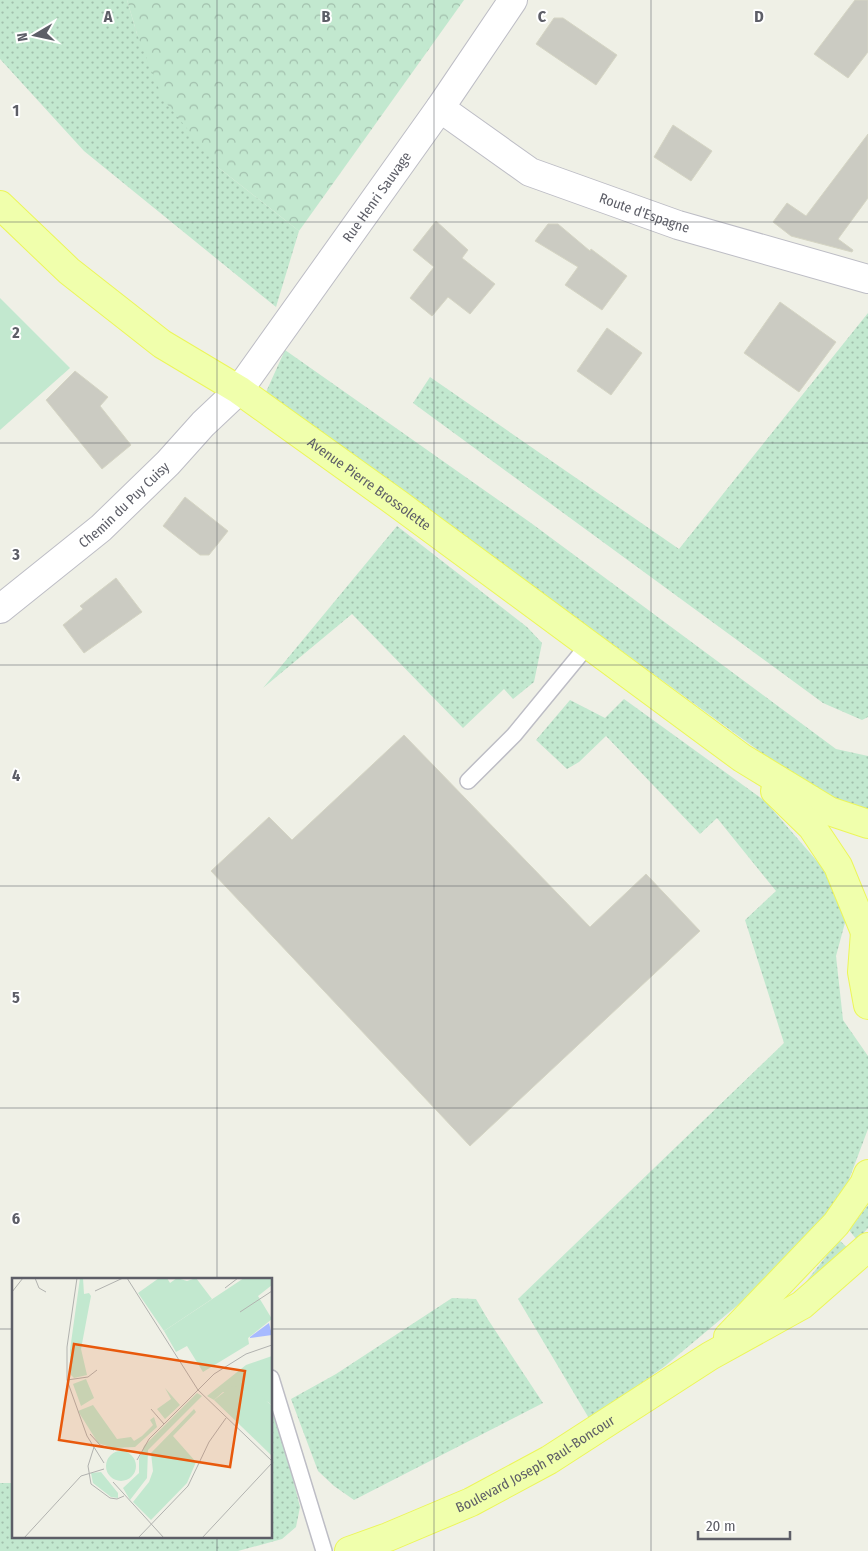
<svg xmlns="http://www.w3.org/2000/svg" width="868" height="1551" font-family="'Fira Sans Condensed',sans-serif">
<defs>
<pattern id="grass-dots" width="8" height="8" patternUnits="userSpaceOnUse" patternTransform="scale(1.25)"><rect width="8" height="8" fill="#c2e8cf"/><path d="M2 2h.1M6 6h.1" fill="none" stroke="#a1bfac" stroke-width="1.8" stroke-linecap="round"/></pattern>
<pattern id="forest-crowns" width="20" height="18" patternUnits="userSpaceOnUse" patternTransform="scale(1.25)"><rect width="20" height="18" fill="#c2e8cf"/><path d="M2 6a3 3 0 1 1 6 0M12 15a3 3 0 1 1 6 0" fill="none" stroke="#a1bfac"/></pattern>
</defs>
<rect width="100%" height="100%" fill="#eff0e6"/>
<!-- grass -->
<path fill="url(#grass-dots)" d="M 0,0 L 127,0 L 137,34 L 219,168 L 299,231 L 276,307 L 84,151 L 0,59 Z
M 868,313 L 868,717 L 862,720 L 823,703 L 413,403 L 430,377 L 679,549 Z
M 285,350 L 531,523 L 836,749 L 868,756 L 868,809 L 856,808 L 810,788 L 266,392 Z
M 397,526 L 527,627 L 542,643 L 534,682 L 513,699 L 504,689 L 463,728 L 352,614 L 263,688 Z
M 624,699 L 765,801 L 823,868 L 846,919 L 836,956 L 843,1020 L 868,1056 L 868,1129 L 842,1198 L 745,1299 L 665,1366 L 590,1420 L 518,1299 L 784,1043 L 745,920 L 776,891 L 717,818 L 700,834 L 606,736 L 579,762 L 567,769 L 536,740 L 570,700 L 605,718 Z
M 868,1205 L 868,1228 L 857,1240 L 849,1230 Z
M 839,1240 L 849,1249 L 798,1292 Z
M 452,1298 L 476,1299 L 487,1318 L 543,1403 L 354,1500 L 334,1486 L 318,1471 L 291,1399 L 336,1374 Z
M 271,1409 L 288,1459 L 300,1507 L 296,1527 L 282,1539 L 238,1551 L 0,1551 L 0,1483 L 14,1483 L 14,1537 L 271,1537 Z"/>
<!-- forest -->
<path fill="url(#forest-crowns)" d="M 127,0 L 464,0 L 299,231 L 219,168 L 163,99 L 137,34 Z"/>
<!-- garden -->
<path fill="#c2e8cf" d="M 0,298 L 70,368 L 0,430 Z"/>
<!-- building -->
<path fill="#cbcbc2" stroke="#d5d5c4" d="M 855,0 L 868,0 L 868,52 L 848,78 L 814,54 Z
M 554,18 L 563,18 L 617,55 L 596,85 L 536,44 Z
M 673,125 L 712,151 L 691,181 L 654,157 Z
M 868,134 L 868,198 L 838,239 L 853,250 L 852,252 L 791,236 L 773,222 L 787,203 L 806,216 Z
M 436,221 L 468,250 L 462,258 L 495,284 L 470,314 L 448,297 L 432,316 L 410,298 L 434,267 L 413,250 Z
M 548,224 L 558,224 L 590,251 L 591,249 L 627,276 L 602,310 L 565,285 L 578,267 L 535,241 Z
M 780,302 L 836,342 L 799,392 L 744,353 Z
M 607,328 L 642,353 L 611,395 L 577,371 Z
M 75,371 L 108,397 L 100,406 L 131,445 L 102,469 L 46,400 Z
M 185,497 L 228,531 L 209,555 L 200,555 L 163,526 Z
M 116,578 L 142,612 L 84,653 L 63,625 L 83,609 L 80,606 Z
M 404,735 L 590,927 L 646,874 L 700,931 L 470,1146 L 211,871 L 269,817 L 292,840 Z"/>
<g fill="none" stroke-linecap="round" stroke-linejoin="round">
<!-- lane casing -->
<g stroke="#bdbdc5" stroke-width="18">
<path id="lane" d="M 468,781 L 514,735 L 588,645
M 271,1378 L 324,1551"/>
</g>
<!-- street casing -->
<g stroke="#bdbdc5" stroke-width="30">
<g id="street">
<path id="s1" d="M 440,108 L 530,172 L 678,225 L 868,279"/>
<path id="s2" d="M 0,609 L 101,528 L 168,463 L 203,424 L 239,390 L 440,108 L 513,0"/>
</g>
</g>
<!-- primary casing -->
<g stroke="#ecf659" stroke-width="30">
<g id="primary">
<path id="s3" d="M 0,205 L 69,271 L 162,344 L 239,390 L 398,504 L 742,758 L 829,811 L 868,824"/>
<path d="M 775,791 L 812,827 L 838,866 L 865,932"/>
<path d="M 868,922 L 865,932 L 862,972 L 868,1005"/>
<path d="M 728,1337 L 836,1224 L 864,1184 L 868,1174"/>
<path id="s4" d="M 349,1551 L 388,1537 L 471,1502 L 549,1460 L 710,1356 L 802,1305 L 868,1247"/>
</g>
</g>
<!-- lane -->
<use href="#lane" stroke="#fff" stroke-width="15"/>
<!-- street -->
<use href="#street" stroke="#fff" stroke-width="28"/>
<!-- primary -->
<use href="#primary" stroke="#f0ffac" stroke-width="28"/>
</g>
<!-- grid -->
<path fill="none" stroke="#5d5e67" stroke-width="1" stroke-opacity="0.55" d="M 217,0 L 217,1280M 434,0 L 434,1551M 651,0 L 651,1551M 0,222 L 868,222M 0,443 L 868,443M 0,665 L 868,665M 0,886 L 868,886M 0,1108 L 868,1108M 0,1329 L 14,1329M 271,1329 L 868,1329M 217,1537 L 217,1551"/>
<g text-anchor="middle" stroke-width="4" stroke-linejoin="round" paint-order="stroke">
<!-- street labels -->
<g font-size="14" fill="#5d5e67" stroke="#fff">
<text dy="5" stroke="none"><textPath href="#s2" startOffset="562">Rue Henri Sauvage</textPath></text>
<text dy="5" stroke="none"><textPath href="#s1" startOffset="232">Route d'Espagne</textPath></text>
<text dy="5" stroke="none"><textPath href="#s3" startOffset="464">Avenue Pierre Brossolette</textPath></text>
<text dy="5" stroke="none"><textPath href="#s2" startOffset="162">Chemin du Puy Cuisy</textPath></text>
<text dy="5" stroke="none"><textPath href="#s4" startOffset="206">Boulevard Joseph Paul-Boncour</textPath></text>
</g>
</g>
<!-- overview -->
<g transform="translate(12 1278)">
<rect width="260" height="260" fill="#eff0e6"/>
<path d="M 68,0 L 71,0 L 72,16 L 77,15 L 79,18 L 69,71 L 75,97 L 62,100 L 59,97 L 58,72 ZM 147,0 L 155,0 L 158,5 L 165,0 L 175,3 L 184,0 L 200,21 L 152,53 L 126,15 ZM 260,78 L 260,128 L 256,124 L 211,114 L 202,122 L 195,118 L 234,87 ZM 74,101 L 82,120 L 69,128 L 61,106 ZM 153,110 L 168,127 L 153,141 L 145,131 L 159,121 ZM 185,115 L 190,118 L 136,172 L 135,200 L 118,222 L 111,210 L 127,195 L 127,181 L 132,168 ZM 81,127 L 105,161 L 119,159 L 122,163 L 130,158 L 141,147 L 138,142 L 142,139 L 145,149 L 123,169 L 101,170 L 86,165 L 66,133 ZM 182,131 L 184,134 L 161,158 L 184,184 L 175,205 L 139,242 L 121,224 L 137,204 L 141,193 L 139,175 ZM94 188a15 15 0 1 1 30 0a15 15 0 1 1-30 0ZM 89,194 L 106,215 L 106,220 L 99,219 L 81,205 L 79,195 Z" fill="#c2e8cf"/>
<path d="M 236,106 L 260,128 L 260,178 L 202,122 L 219,109 Z" fill="#c2e8cf"/>
<path d="M 232,0 L 260,0 L 260,7 L 246,18 L 260,41 L 236,60 L 237,66 L 191,94 L 175,68 L 164,74 L 152,53 Z" fill="#c2e8cf"/>
<path d="M 257,45 L 260,57 L 238,60 L 238,59 Z" fill="#a7baff"/>
<path fill="none" stroke="#b1b2af" stroke-width="1" d="M 23,0 L 27,10 L 34,14M 65,0 L 55,69 L 55,102 L 75,158 L 92,185M 115,0 L 186,112 L 260,183M 213,10 L 226,0M 83,13 L 111,0M 0,14 L 11,0M 228,34 L 260,13M 55,102 L 76,99 L 85,92M 139,131 L 152,146M 78,156 L 88,167 L 102,172M 82,169 L 76,188 L 79,206 L 98,220 L 105,221 L 112,218M 125,182 L 137,161 L 202,96 L 234,76 L 260,67M 101,204 L 152,260M 12,260 L 69,198 L 92,191M 126,260 L 176,208 L 197,164 L 214,140M 190,260 L 260,185"/>
<path fill="#e8590c" fill-opacity="0.15" stroke="#e8590c" stroke-width="2.5" d="M 62,66 L 233,93 L 218,189 L 47,162 Z"/>
<rect width="260" height="260" fill="none" stroke="#5d5e67" stroke-width="2.5"/>
</g>
<g font-size="16" text-anchor="middle" font-weight="bold" fill="#5d5e67" stroke="#fff" stroke-width="4" stroke-linejoin="round" paint-order="stroke">
<text x="108" y="22">A</text>
<text x="326" y="22">B</text>
<text x="542" y="22">C</text>
<text x="759" y="22">D</text>
<text x="16" y="116">1</text>
<text x="16" y="338">2</text>
<text x="16" y="560">3</text>
<text x="16" y="781">4</text>
<text x="16" y="1003">5</text>
<text x="16" y="1224">6</text>
</g>
<!-- north arrow -->
<g transform="translate(35 35) rotate(261)" stroke="#ffffff" stroke-width="4" paint-order="stroke">
<path d="M0-4L9 19L0 12L-9 19Z" fill="#5d5e67"/>
<text y="-8" font-size="14" font-weight="bold" text-anchor="middle" fill="#5d5e67">N</text>
</g>
<!-- scale -->
<path d="M698 1531v8h92v-8" fill="none" stroke="#5d5e67" stroke-width="2.5"/>
<text x="706" y="1531" font-size="15" fill="#5d5e67" stroke="#ffffff" stroke-width="4" paint-order="stroke">20 m</text>
</svg>
